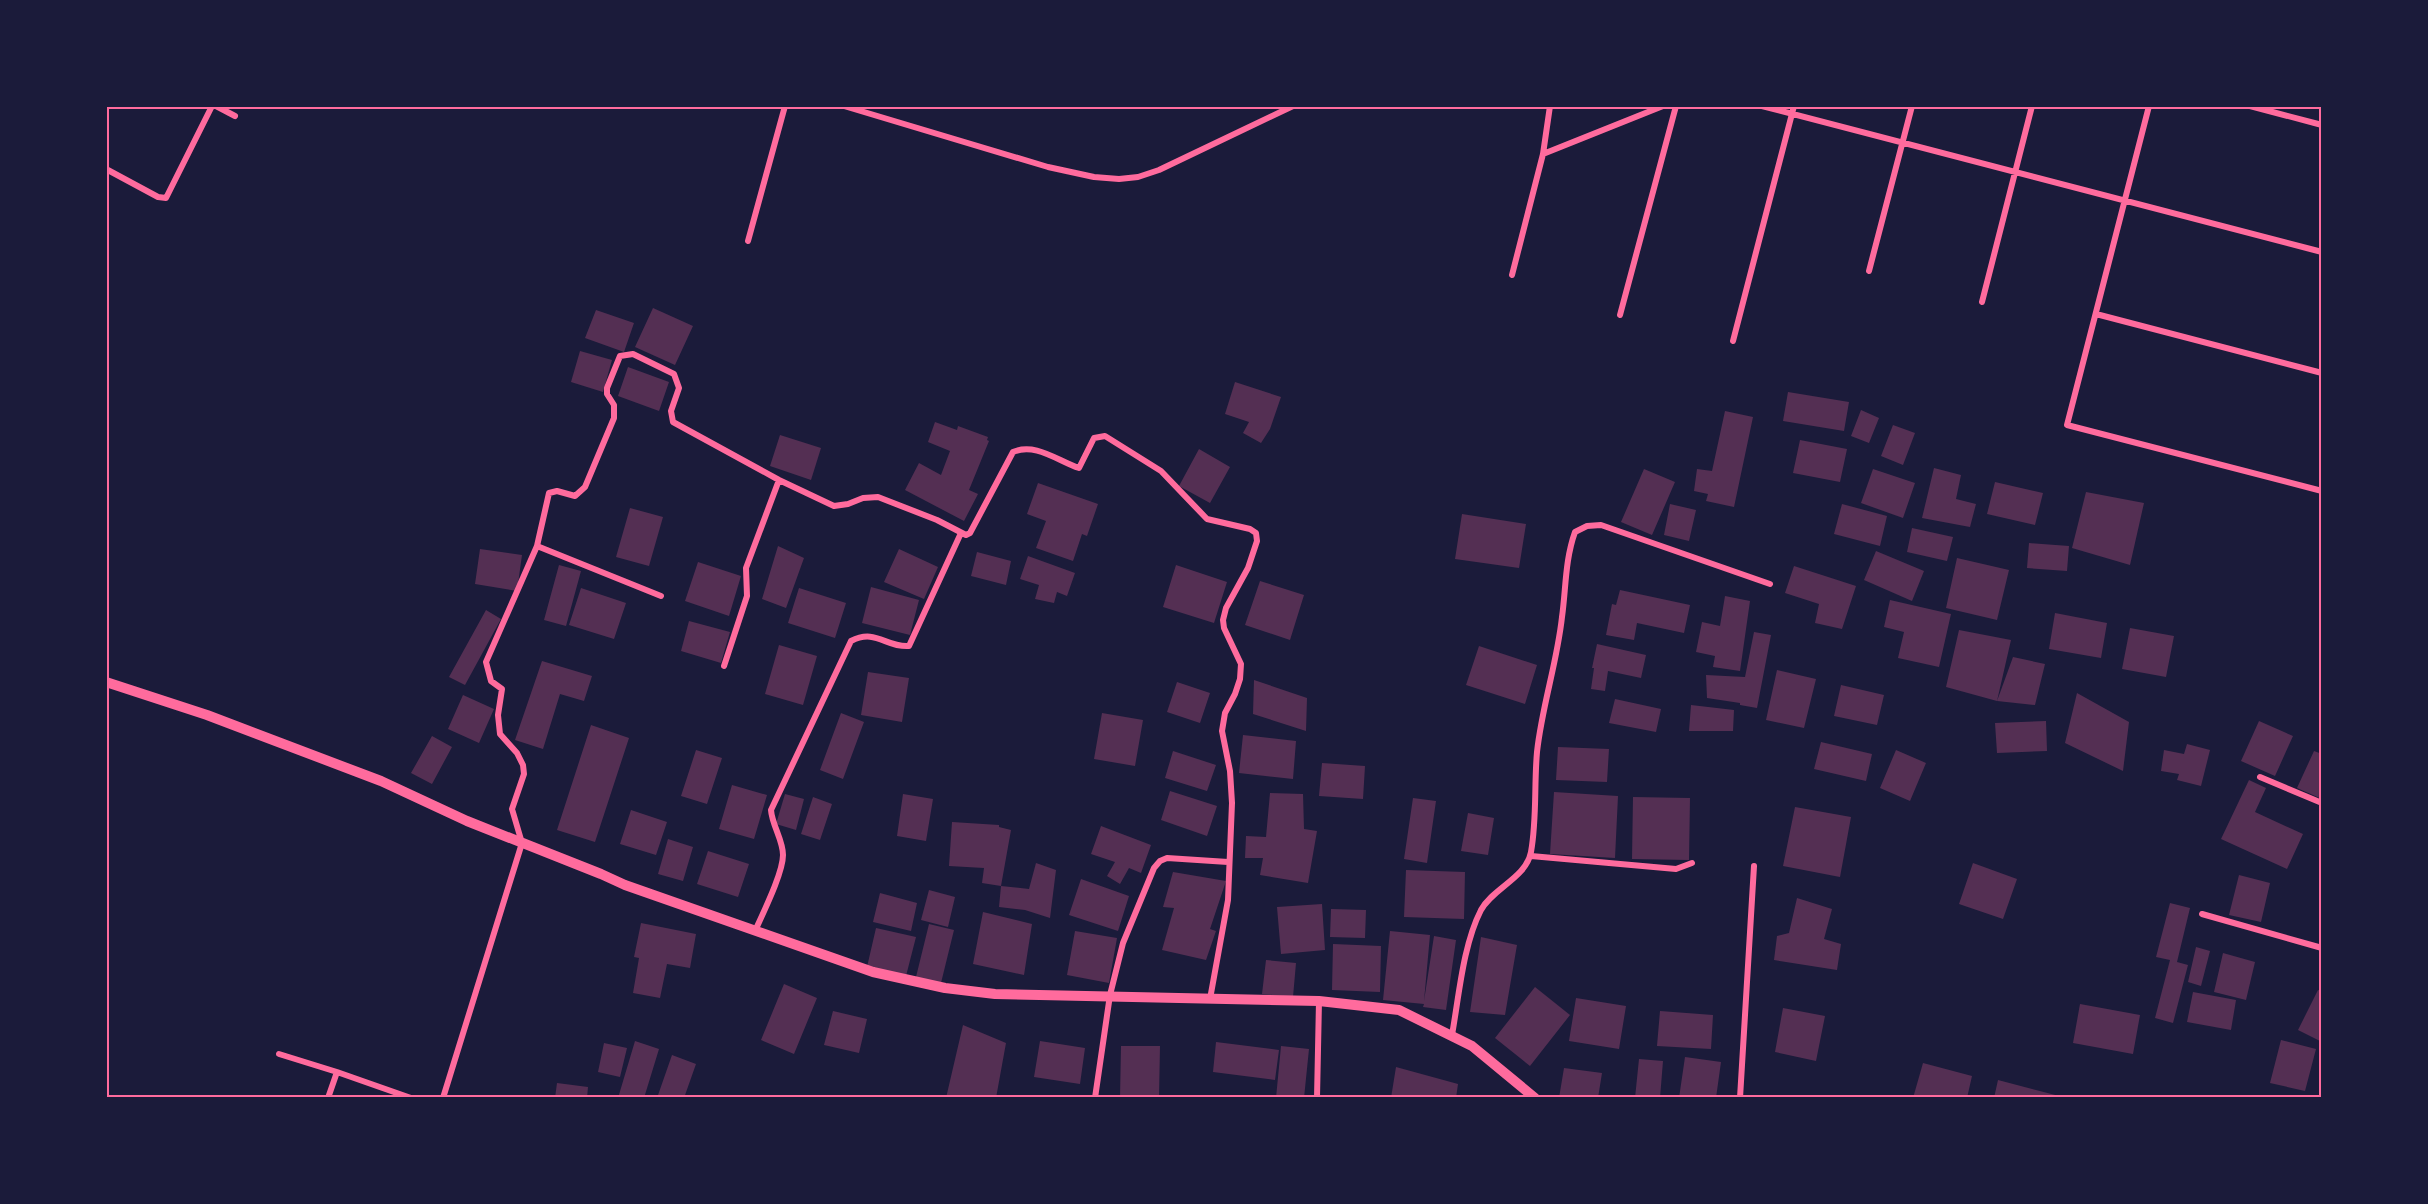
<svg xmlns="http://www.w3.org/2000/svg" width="2428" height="1204" font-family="Roboto,sans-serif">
<rect width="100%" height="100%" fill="#1b1b3a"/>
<!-- building -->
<path fill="#542f53" d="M 653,308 L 693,326 L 675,365 L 635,347 Z
M 596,310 L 634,323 L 624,352 L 585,338 Z
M 580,351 L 612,360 L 603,392 L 571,382 Z
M 628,367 L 669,382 L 659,411 L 618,396 Z
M 1235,382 L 1281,397 L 1270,429 L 1261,443 L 1243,433 L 1249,422 L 1225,414 Z
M 1788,392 L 1849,402 L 1844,431 L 1783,421 Z
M 1861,410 L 1879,418 L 1869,443 L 1851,436 Z
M 1725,411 L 1753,417 L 1734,507 L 1706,501 L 1708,494 L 1694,491 L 1697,469 L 1712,471 Z
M 935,422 L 957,430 L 958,426 L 988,437 L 987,440 L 989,441 L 969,490 L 978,494 L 964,521 L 905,490 L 919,463 L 941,475 L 950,451 L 928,442 Z
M 1893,425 L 1915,433 L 1903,465 L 1881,456 Z
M 780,435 L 821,448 L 811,480 L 770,466 Z
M 1800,440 L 1847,449 L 1840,482 L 1793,473 Z
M 1199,449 L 1230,467 L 1210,503 L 1179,486 Z
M 1934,468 L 1961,475 L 1956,499 L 1976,504 L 1970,527 L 1922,518 Z
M 1644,469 L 1675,482 L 1652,535 L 1621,522 Z
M 1873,469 L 1915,483 L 1903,518 L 1861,503 Z
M 1995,482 L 2043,493 L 2035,525 L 1987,514 Z
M 1038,483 L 1098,504 L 1087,536 L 1082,534 L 1073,561 L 1036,548 L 1046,521 L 1027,514 Z
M 2086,492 L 2144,503 L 2130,565 L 2072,548 Z
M 1670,504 L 1696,510 L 1689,541 L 1664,535 Z
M 1842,504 L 1887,516 L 1880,546 L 1834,534 Z
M 630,508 L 663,517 L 649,566 L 616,557 Z
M 1462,514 L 1526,524 L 1519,568 L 1455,559 Z
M 1912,528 L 1953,537 L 1947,561 L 1907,552 Z
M 2029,543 L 2069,546 L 2067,571 L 2027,568 Z
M 778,546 L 804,558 L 786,608 L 762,599 Z
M 480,549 L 522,555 L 517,591 L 475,584 Z
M 899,549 L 938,567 L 924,599 L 884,582 Z
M 1876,551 L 1924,571 L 1912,601 L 1864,580 Z
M 977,552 L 1011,561 L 1006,585 L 971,576 Z
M 1028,556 L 1075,573 L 1067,596 L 1057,592 L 1054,603 L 1035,599 L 1039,585 L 1020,579 Z
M 1957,558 L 2009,570 L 1997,620 L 1946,608 Z
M 698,562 L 741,576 L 729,616 L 685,601 Z
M 559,565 L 581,571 L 566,626 L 544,620 Z
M 1176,565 L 1227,582 L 1214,623 L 1163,607 Z
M 1794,566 L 1856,586 L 1842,629 L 1815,623 L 1819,604 L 1785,593 Z
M 1260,581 L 1304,595 L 1290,640 L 1245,625 Z
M 871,587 L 919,600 L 910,635 L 862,623 Z
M 581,588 L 626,603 L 614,639 L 569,625 Z
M 799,588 L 846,603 L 835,638 L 788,623 Z
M 1620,590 L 1690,605 L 1684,633 L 1637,623 L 1634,640 L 1606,635 L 1612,604 L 1616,605 Z
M 1725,596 L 1750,601 L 1740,671 L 1713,667 L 1715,656 L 1696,652 L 1702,622 L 1720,626 Z
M 1890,600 L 1951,614 L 1939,667 L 1898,658 L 1904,632 L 1884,627 Z
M 486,610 L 501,619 L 465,685 L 449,677 Z
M 2055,613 L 2107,623 L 2101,658 L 2049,649 Z
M 689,621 L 730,632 L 721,663 L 681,651 Z
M 2130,628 L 2174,636 L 2166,677 L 2122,669 Z
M 1959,630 L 2011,640 L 1997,701 L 2013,657 L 2045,664 L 2035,705 L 1997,701 L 1946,687 Z
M 1754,632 L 1771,635 L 1757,708 L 1740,705 L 1740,703 L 1707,698 L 1706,675 L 1745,677 Z
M 1597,644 L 1646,655 L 1641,678 L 1608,671 L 1605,691 L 1591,689 L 1594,668 L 1592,668 Z
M 779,645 L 817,656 L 803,705 L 765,694 Z
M 1479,646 L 1537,665 L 1525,704 L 1466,685 Z
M 542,661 L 592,676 L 584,701 L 560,694 L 543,749 L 515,740 Z
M 1777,670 L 1816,679 L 1804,728 L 1766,720 Z
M 868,672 L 909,678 L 902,722 L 861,715 Z
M 1254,680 L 1307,698 L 1306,731 L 1253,714 Z
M 1177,682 L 1210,693 L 1200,723 L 1167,712 Z
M 1841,685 L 1884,695 L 1877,725 L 1834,716 Z
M 2077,693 L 2129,722 L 2123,771 L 2065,743 Z
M 463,695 L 494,709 L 479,743 L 448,729 Z
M 1615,699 L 1661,709 L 1656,732 L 1609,723 Z
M 1691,705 L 1734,710 L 1733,731 L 1689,731 Z
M 841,713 L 864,722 L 843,779 L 820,770 Z
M 1102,713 L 1143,720 L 1135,766 L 1094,759 Z
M 2046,721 L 2047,751 L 1997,753 L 1995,723 Z
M 2259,721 L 2293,736 L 2275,776 L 2241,761 Z
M 591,725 L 629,738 L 595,842 L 557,830 Z
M 1243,735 L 1296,741 L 1293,779 L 1239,773 Z
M 432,736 L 452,747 L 432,784 L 411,773 Z
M 1821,742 L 1872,754 L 1866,781 L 1814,769 Z
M 2187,744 L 2210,750 L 2201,786 L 2177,780 L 2179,774 L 2161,771 L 2164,750 L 2184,754 Z
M 1558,747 L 1609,749 L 1607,782 L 1556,780 Z
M 696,750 L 722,758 L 707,804 L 681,796 Z
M 1896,750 L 1926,763 L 1910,801 L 1880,788 Z
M 1173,751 L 1216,765 L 1207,791 L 1165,778 Z
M 2314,751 L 2322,754 L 2322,799 L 2297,788 Z
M 1322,763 L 1365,766 L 1363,799 L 1319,796 Z
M 2249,780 L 2266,788 L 2255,812 L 2303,834 L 2287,869 L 2221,839 Z
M 732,785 L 767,795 L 754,839 L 719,829 Z
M 1170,791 L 1217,806 L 1207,836 L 1161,820 Z
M 1554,792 L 1618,796 L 1615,858 L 1550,854 Z
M 1270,793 L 1303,794 L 1304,829 L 1317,831 L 1308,883 L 1260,875 L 1263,858 L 1245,858 L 1246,836 L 1266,837 Z
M 785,794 L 804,799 L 796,830 L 776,824 Z
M 903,794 L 933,799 L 926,841 L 897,836 Z
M 813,797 L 832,804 L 820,840 L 801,834 Z
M 1633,797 L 1690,798 L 1689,860 L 1632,859 Z
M 1413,798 L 1436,801 L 1427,863 L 1404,859 Z
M 1795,807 L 1851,817 L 1840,877 L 1783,866 Z
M 631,810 L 667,822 L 656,855 L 620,844 Z
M 1468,813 L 1494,818 L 1488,855 L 1461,851 Z
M 952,822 L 999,825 L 999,827 L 1011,830 L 1001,886 L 982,883 L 984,868 L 949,866 Z
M 1101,826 L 1151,845 L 1141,873 L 1129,868 L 1120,884 L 1107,876 L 1115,862 L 1091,854 Z
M 668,839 L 693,847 L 683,881 L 658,874 Z
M 708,851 L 749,864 L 738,897 L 697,884 Z
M 1036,863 L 1056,870 L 1050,918 L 1025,910 L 999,907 L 1001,886 L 1029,889 Z
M 1973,863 L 2017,879 L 2003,919 L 1959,904 Z
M 1406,870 L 1465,872 L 1464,919 L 1404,917 Z
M 1173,872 L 1226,881 L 1210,929 L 1216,931 L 1206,960 L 1162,950 L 1174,908 L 1163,907 Z
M 2239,875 L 2270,883 L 2261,922 L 2229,915 Z
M 1081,879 L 1129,896 L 1118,931 L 1069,915 Z
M 929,890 L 955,897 L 948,927 L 921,920 Z
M 880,893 L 917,903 L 911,931 L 873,922 Z
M 1797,898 L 1832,909 L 1824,939 L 1841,944 L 1837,970 L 1774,960 L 1777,936 L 1789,933 Z
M 2170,903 L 2190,908 L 2177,962 L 2188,965 L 2173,1023 L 2155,1018 L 2170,960 L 2156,957 Z
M 1322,904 L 1325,950 L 1281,954 L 1277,907 Z
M 1331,909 L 1366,910 L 1365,938 L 1330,937 Z
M 983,912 L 1032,924 L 1024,975 L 973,964 Z
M 641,923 L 696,934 L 690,968 L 667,964 L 660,998 L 633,993 L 639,958 L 634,957 Z
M 929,924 L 954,930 L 941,983 L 916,977 Z
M 876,928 L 916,937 L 906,976 L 867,967 Z
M 1075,931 L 1117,938 L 1109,983 L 1067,975 Z
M 1390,931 L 1430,935 L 1424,1001 L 1434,936 L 1456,940 L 1446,1010 L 1423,1007 L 1424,1004 L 1383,1000 Z
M 1481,937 L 1517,945 L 1505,1015 L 1470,1012 Z
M 1333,944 L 1381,946 L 1380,992 L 1332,990 Z
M 2196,947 L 2210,951 L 2201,986 L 2188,982 Z
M 2223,953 L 2255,962 L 2246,1000 L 2214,992 Z
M 1266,960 L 1296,963 L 1293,997 L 1262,994 Z
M 784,984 L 817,998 L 794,1054 L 761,1040 Z
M 1535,987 L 1570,1015 L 1530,1066 L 1495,1038 Z
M 2318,990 L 2322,991 L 2322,1042 L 2298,1030 Z
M 2193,992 L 2236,1000 L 2231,1030 L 2187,1022 Z
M 1576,998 L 1626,1006 L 1619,1049 L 1569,1041 Z
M 2080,1004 L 2140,1015 L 2133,1054 L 2073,1043 Z
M 1783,1008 L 1825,1016 L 1816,1061 L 1775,1052 Z
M 833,1011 L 867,1019 L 859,1053 L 824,1045 Z
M 1660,1011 L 1713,1015 L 1711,1049 L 1657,1046 Z
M 963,1025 L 1006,1043 L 996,1098 L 946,1098 Z
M 2281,1040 L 2316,1049 L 2305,1091 L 2270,1083 Z
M 635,1041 L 659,1049 L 644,1098 L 618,1098 Z
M 1040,1041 L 1085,1048 L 1080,1084 L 1034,1077 Z
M 1216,1042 L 1279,1050 L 1275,1080 L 1213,1072 Z
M 604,1043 L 627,1048 L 620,1077 L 598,1072 Z
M 1121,1046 L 1160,1046 L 1159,1098 L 1120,1098 Z
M 1281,1046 L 1309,1049 L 1304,1098 L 1276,1098 Z
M 672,1055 L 696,1064 L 684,1098 L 657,1098 Z
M 1685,1057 L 1721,1062 L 1716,1098 L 1679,1098 Z
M 1639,1059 L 1663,1061 L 1660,1098 L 1635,1098 Z
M 1923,1063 L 1972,1076 L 1967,1098 L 1913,1098 Z
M 1396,1067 L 1458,1084 L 1456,1098 L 1391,1098 Z
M 1564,1068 L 1602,1073 L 1598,1098 L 1559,1098 Z
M 1998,1080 L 2063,1097 L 2063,1098 L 1994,1098 Z
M 557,1083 L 588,1087 L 587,1098 L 555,1098 Z"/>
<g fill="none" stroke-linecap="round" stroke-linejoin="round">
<!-- minor -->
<path stroke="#ff6b9d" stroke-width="6" d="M 216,106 L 235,116
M 844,106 L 1048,167 L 1094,177 L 1119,179 L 1138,177 L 1159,170 L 1293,106
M 1762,106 L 2322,252
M 2149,106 L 2067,425 L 2322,491
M 2250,106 L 2322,125
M 1543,154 L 1663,106
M 106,169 L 158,197 L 166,198 L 212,106
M 748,241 L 785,106
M 1869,271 L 1912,106
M 1512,275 L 1543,154 L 1550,106
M 1982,302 L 2032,106
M 2096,314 L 2322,373
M 1620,315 L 1676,106
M 1733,341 L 1794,106
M 537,546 L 661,596
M 724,666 L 747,596 L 746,568 L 779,480
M 2260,777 L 2322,803
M 1531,856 L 1676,869 L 1692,863
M 2202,914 L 2322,948
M 755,931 C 763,913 783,873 783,855 C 783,840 772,825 771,810 L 851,641 C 876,628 886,648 909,646 L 961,533
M 1452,1035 C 1459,996 1463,945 1481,910 C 1493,888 1526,878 1531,852 C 1537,819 1534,785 1537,752 C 1542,706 1557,663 1562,617 C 1566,588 1565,560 1575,532 L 1587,526 L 1601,525 L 1770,584
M 279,1054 L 337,1072
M 328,1098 L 337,1072 L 411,1098
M 443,1098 L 522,843 L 512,809 L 524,774 L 523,765 L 517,753 L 500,734 L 498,715 L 502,689 L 491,681 L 486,662 L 537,546 L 549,493 L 557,491 L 575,496 L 585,487 L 614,418 L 614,405 L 607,394 L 607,388 L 620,356 L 633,354 L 674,374 L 679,388 L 671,411 L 673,422 L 779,480 L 834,506 L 848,504 L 863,498 L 878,497 L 937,520 L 966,535 L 970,533 L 1013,452 C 1035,442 1058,461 1079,468 L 1094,438 L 1105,436 L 1161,471 L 1207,519 L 1250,529 L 1256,533 L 1257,541 L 1248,568 L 1226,608 L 1223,620 L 1224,628 L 1241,664 L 1240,679 L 1235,694 L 1225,713 L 1222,731 L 1230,771 L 1232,803 L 1228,900 L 1210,999
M 1095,1098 L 1110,995 L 1123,943 L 1154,868 L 1160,861 L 1167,858 L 1228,862
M 1317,1098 L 1319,1001
M 1740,1098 L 1754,866"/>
<!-- tertiary -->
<path stroke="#ff6b9d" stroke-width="10" d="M 106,682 L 207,715 L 381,781 L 467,821 L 601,874 L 625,885 L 873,972 L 945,988 L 995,994 L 1319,1001 L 1399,1010 L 1472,1046 L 1535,1098"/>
</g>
<!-- border -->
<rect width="2428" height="1204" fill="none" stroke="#1b1b3a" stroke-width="216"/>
<rect x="108" y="108" width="2212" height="988" fill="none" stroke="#ff6b9d" stroke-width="2"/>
</svg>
